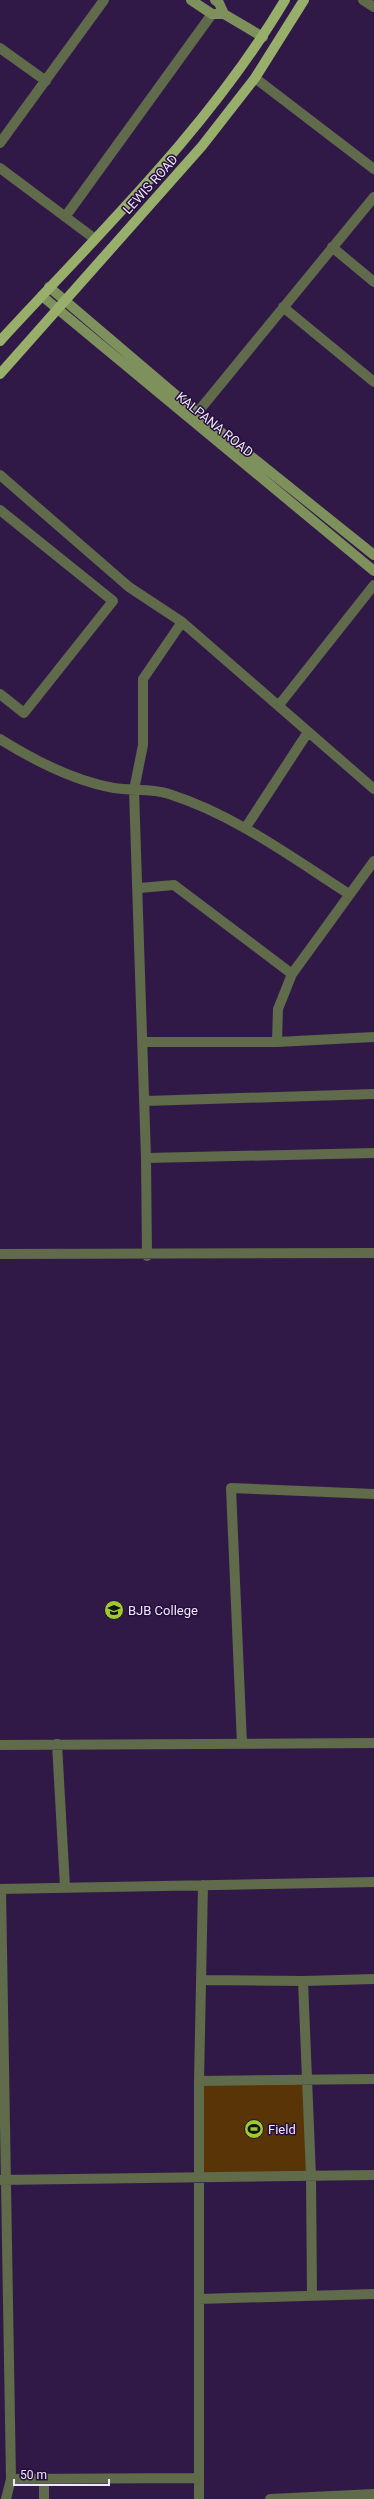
<svg xmlns="http://www.w3.org/2000/svg" width="374" height="2499" font-family="Roboto,sans-serif">
<rect width="100%" height="100%" fill="#301946"/>
<!-- green -->
<path fill="#593407" d="M 199,2081 L 308,2082 L 311,2176 L 198,2177 Z"/>
<g fill="none" stroke-linecap="round" stroke-linejoin="round">
<!-- street -->
<path stroke="#5f6b4a" stroke-width="10" d="M 363,0 L 374,7
M 0,48 L 46,81
M 255,78 L 374,169
M 0,143 L 104,0
M 0,168 L 95,239
M 65,217 L 212,14
M 332,247 L 374,282
M 283,307 L 374,382
M 197,413 L 374,197
M 0,475 L 129,587 L 182,622
M 0,510 L 113,601 L 24,713 L 0,694
M 279,705 L 374,585
M 0,739 C 35,761 74,781 114,788 C 132,791 152,788 169,794 C 235,815 291,857 349,894
M 246,827 L 308,732
M 139,888 L 174,885 L 292,974
M 143,1042 L 277,1042 L 374,1037
M 277,1042 L 278,1009 L 292,974 L 374,861
M 145,1101 L 374,1094
M 146,1158 L 374,1153
M 0,1254 L 374,1253
M 147,1256 L 146,1158 L 134,790 L 143,745 L 143,679 L 182,622 L 374,789
M 57,1744 L 65,1887
M 242,1744 L 231,1488 L 374,1494
M 0,1745 L 374,1743
M 0,1889 L 374,1882
M 1,1889 L 11,2479 L 6,2499
M 201,1980 L 303,1981 L 374,1979
M 303,1981 L 311,2176 L 312,2295
M 199,2081 L 374,2079
M 0,2180 L 374,2175
M 199,2299 L 374,2294
M 11,2479 L 199,2478
M 44,2479 L 44,2499
M 199,2499 L 199,2081 L 203,1885
M 270,2499 L 374,2494"/>
<!-- secondary -->
<path stroke="#7e915c" stroke-width="10" d="M 191,0 L 212,14 L 224,14 L 263,37
M 215,0 L 219,3 L 224,14
M 49,287 L 197,413 L 374,555
M 42,296 L 374,571"/>
<!-- primary -->
<path stroke="#97af6a" stroke-width="10" d="M 0,341 C 100,232 209,128 285,0
M 0,374 L 202,146 L 255,78 L 304,0"/>
</g>
<!-- icons -->
<defs>
<g id="university-disc" transform="scale(1)"><circle r="9.5" fill="#9fca2d" stroke="#260f3b"/><path d="M0-5L7-2L0 1L-7-2ZM-4 1L0 2.5L4 1V4Q0 6-4 4Z" fill="#111"/></g>
<g id="stadium-disc" transform="scale(1)"><circle r="9.5" fill="#9fca2d" stroke="#260f3b"/><path d="M0-5a6.5 5 0 1 0 0 10a6.5 5 0 1 0 0-10ZM-3.5-1.8h7v3.6h-7Z" fill="#111"/></g>
</defs>
<g fill-rule="evenodd">
<use href="#university-disc" x="114" y="1610"/>
<use href="#stadium-disc" x="254" y="2129"/>
</g>
<g text-anchor="middle" stroke-width="3" stroke-linejoin="round" paint-order="stroke">
<!-- street labels -->
<g font-size="13" fill="#f0e7fe" stroke="#260f3b">
<text transform="translate(150 184) rotate(-48)" y="5">LEWIS ROAD</text>
<text transform="translate(215 424) rotate(39)" y="5">KALPANA ROAD</text>
</g>
<!-- poi labels -->
<g font-size="13" fill="#f0e7fe" stroke="#260f3b" text-anchor="start">
<text x="128" y="1615">BJB College</text>
<text x="268" y="2134">Field</text>
</g>
</g>
<!-- scale -->
<path d="M14 2479v6h95v-6" fill="none" stroke="#f0e7fe" stroke-width="2"/>
<text x="20" y="2479" font-size="12" fill="#f0e7fe" stroke="#260f3b" stroke-width="3" paint-order="stroke">50 m</text>
</svg>
